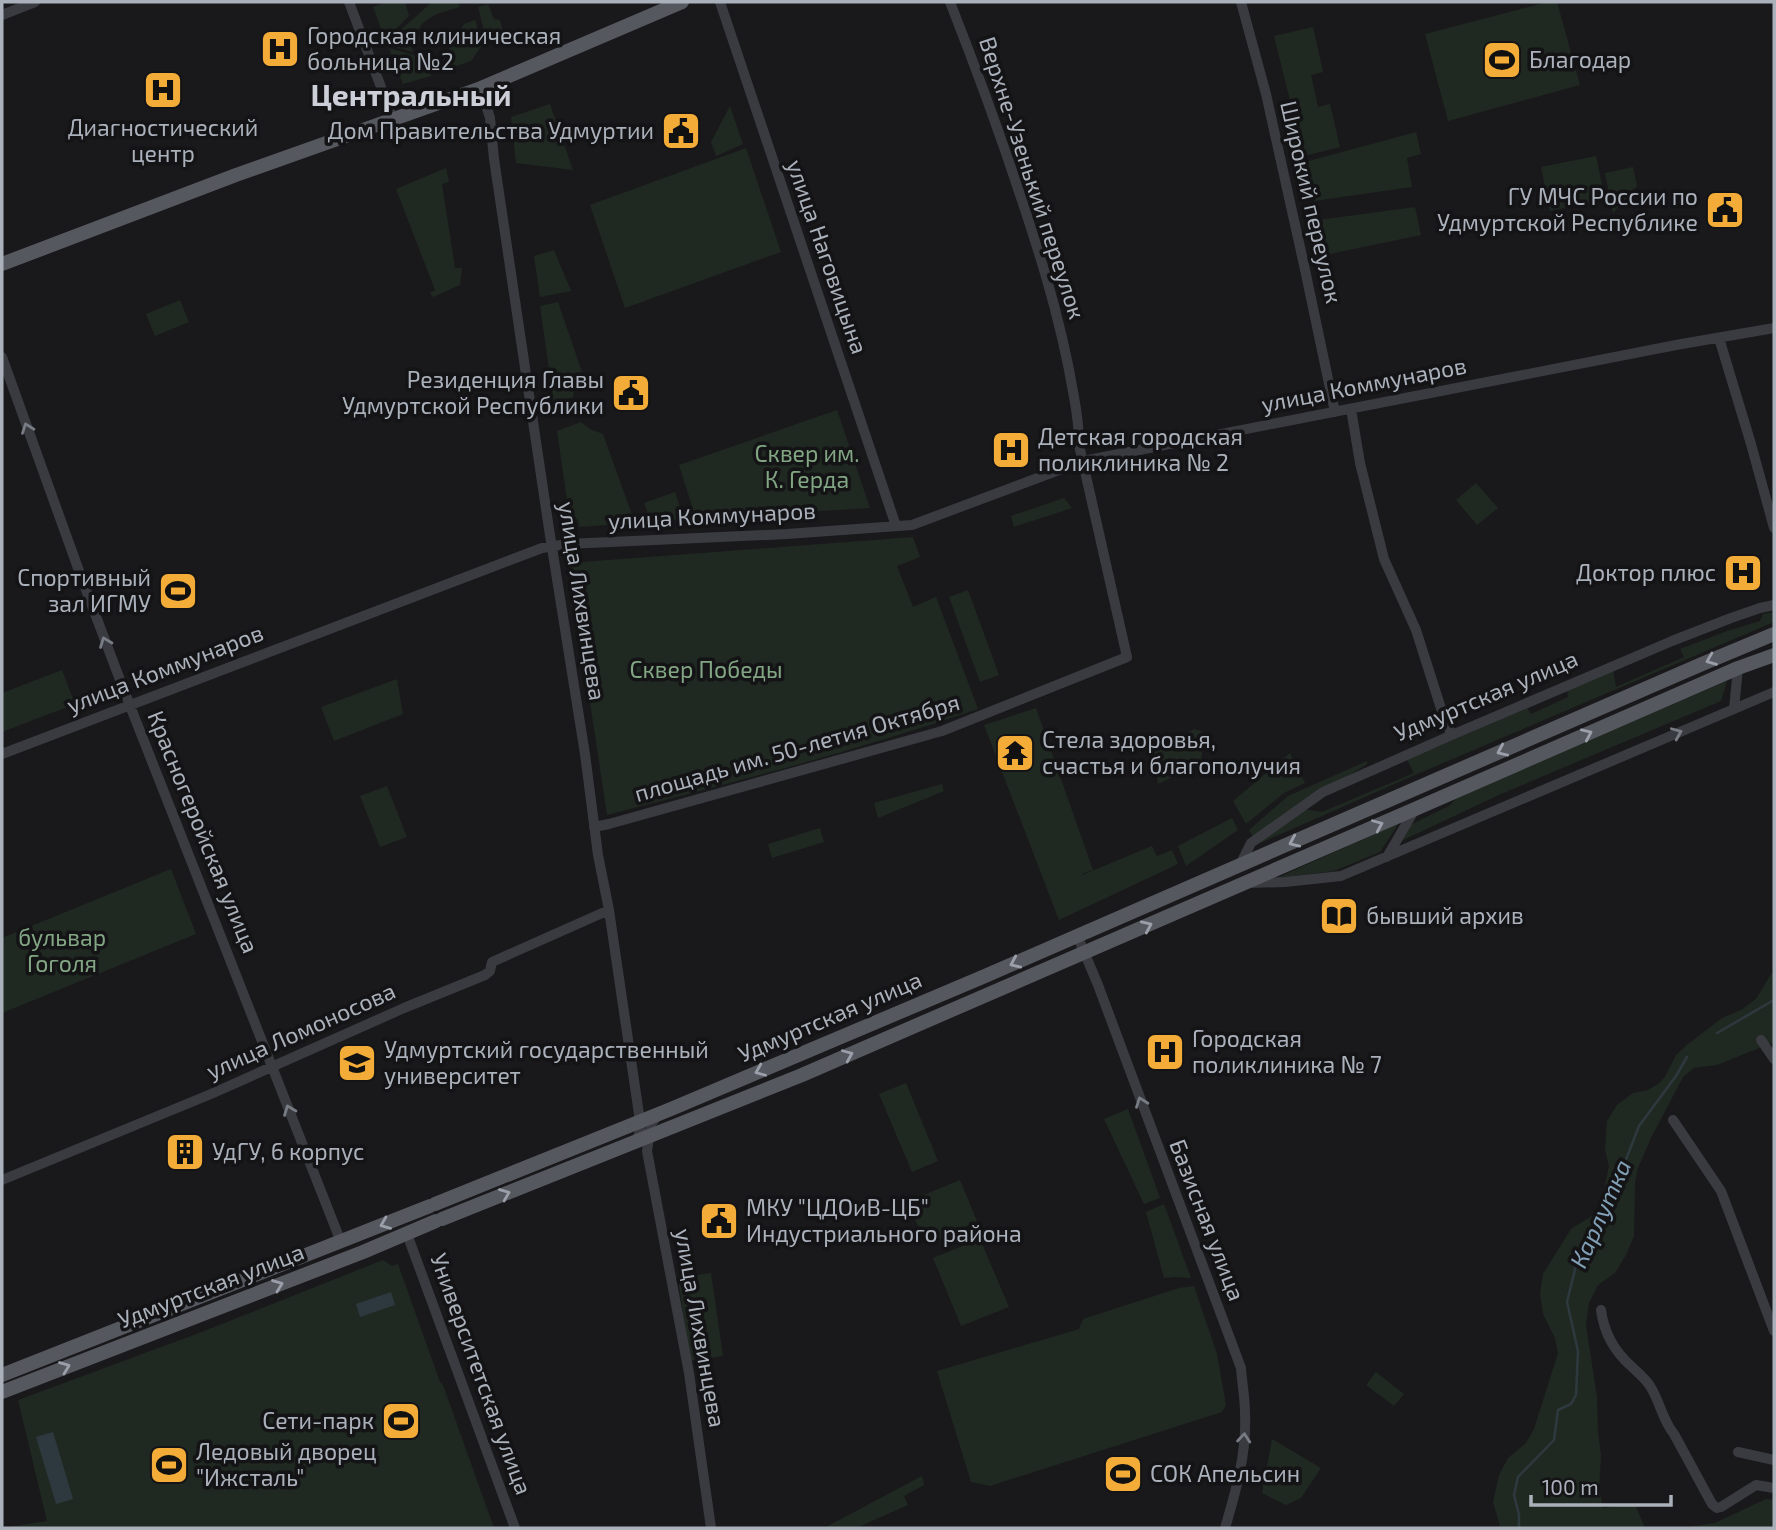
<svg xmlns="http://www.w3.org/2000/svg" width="1776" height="1530" font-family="'Exo 2',sans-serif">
<rect width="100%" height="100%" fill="#19191b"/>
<!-- green -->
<path fill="#202921" d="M 387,2 L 405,2 L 409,16 L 385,40 L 373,7 Z
M 432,2 L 458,2 L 460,7 C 443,12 425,15 417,32 L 420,40 L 410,43 L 413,52 L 385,44 Z
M 1548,2 L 1557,2 L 1580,85 L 1448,121 L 1425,34 Z
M 488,4 L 494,19 L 500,20 L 504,36 L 487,42 L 478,7 Z
M 475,20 L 483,44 L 471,61 L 448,69 L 444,58 L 464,24 Z
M 1313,27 L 1323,72 L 1311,75 L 1318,107 L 1330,104 L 1340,147 L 1304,156 L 1274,36 Z
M 389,48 L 426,59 L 431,76 L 403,84 Z
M 550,104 L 573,170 L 516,163 L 511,117 Z
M 730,106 L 743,144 L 716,156 L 711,142 Z
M 1416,132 L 1421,154 L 1407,158 L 1412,187 L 1314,201 L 1305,162 Z
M 746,148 L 781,252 L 625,308 L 590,205 Z
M 1596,156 L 1605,199 L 1550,211 L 1541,167 Z
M 1633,167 L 1637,186 L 1613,213 L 1605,173 Z
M 446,168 L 449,182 L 442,184 L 455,268 L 462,268 L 460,285 L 433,297 L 430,293 L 435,290 L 396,189 Z
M 1415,207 L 1421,235 L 1325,255 L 1318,220 Z
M 554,250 L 571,291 L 540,297 L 534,256 Z
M 180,300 L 189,322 L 155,336 L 146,314 Z
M 558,302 L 582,372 L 576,383 L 573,397 L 554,404 L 540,306 Z
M 837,410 L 870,508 L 696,519 L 679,465 Z
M 581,422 L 590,429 L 603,434 L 635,523 L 579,527 L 578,520 L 569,514 L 557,431 Z
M 1476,483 L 1498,508 L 1477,525 L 1456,500 Z
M 675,492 L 684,519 L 651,522 L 644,503 Z
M 1064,498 L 1072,508 L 1014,527 L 1011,516 Z
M 913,537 L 920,557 L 897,566 L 913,607 L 936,597 L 978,709 C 856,751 731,783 607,815 L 569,563 Z
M 968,590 L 999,675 L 980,682 L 949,597 Z
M 1774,612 L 1774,622 L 1415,775 L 1258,844 L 1303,809 L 1322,812 L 1414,773 L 1407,760 L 1527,708 L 1531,714 L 1568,697 L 1567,690 L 1613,670 L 1616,687 L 1684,657 L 1680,649 L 1727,631 L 1760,621 L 1763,614 Z
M 62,670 L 75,704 L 2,732 L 2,693 Z
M 397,679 L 403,714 L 334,741 L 321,707 Z
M 1727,681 L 1721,701 L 1501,794 L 1399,842 L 1412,824 L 1449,806 L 1458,797 Z
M 1036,708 L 1093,870 L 1082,874 L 1082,875 L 1152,846 L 1157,856 L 1172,850 L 1178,864 L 1059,920 L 984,725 Z
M 1194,729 L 1204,732 L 1201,763 L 1158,784 L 1153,751 Z
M 1290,753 L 1305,783 L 1284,793 L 1246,824 L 1233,801 Z
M 1367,761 L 1367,764 L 1253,836 L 1249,830 L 1288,796 Z
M 942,784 L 944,791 L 878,818 L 874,803 Z
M 387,786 L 407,837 L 380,847 L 360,796 Z
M 1232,818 L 1238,830 L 1186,866 L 1178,846 Z
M 1399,823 L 1380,852 L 1334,871 L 1277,878 Z
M 820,828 L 824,842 L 772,858 L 768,844 Z
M 171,869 L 196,934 L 2,1013 L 2,938 Z
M 1774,972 L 1774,1042 L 1717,1065 L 1694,1068 L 1683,1077 L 1651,1138 L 1638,1168 L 1635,1183 L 1634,1236 L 1626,1255 L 1615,1273 L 1598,1285 L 1589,1303 L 1586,1325 L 1597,1397 L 1598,1432 L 1601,1456 L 1599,1488 L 1603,1508 L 1635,1504 L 1645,1528 L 1499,1528 L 1500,1526 L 1493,1502 L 1499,1475 L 1508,1458 L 1526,1443 L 1534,1429 L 1558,1353 L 1555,1338 L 1543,1314 L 1540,1293 L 1543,1274 L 1571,1229 L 1592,1216 L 1600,1208 L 1609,1166 L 1605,1150 L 1607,1121 L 1617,1105 L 1633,1093 L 1648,1090 L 1658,1084 L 1665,1077 L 1676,1055 L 1688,1044 L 1722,1018 L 1741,1010 L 1756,999 L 1771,974 Z
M 906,1083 L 938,1161 L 912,1172 L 879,1094 Z
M 1128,1109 L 1160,1198 L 1144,1204 L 1104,1119 Z
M 960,1180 L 977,1221 L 927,1245 L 907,1202 Z
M 1164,1204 L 1191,1278 L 1175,1277 L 1164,1278 L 1146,1212 Z
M 980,1239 L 1009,1307 L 961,1326 L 933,1258 Z
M 383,1260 L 392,1266 L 398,1264 L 440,1382 L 443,1385 L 494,1528 L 2,1528 L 47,1521 L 18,1400 L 199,1333 Z
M 711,1273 L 723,1356 L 690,1361 L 678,1278 Z
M 1194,1286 L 1217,1354 L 1226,1405 L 1222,1412 L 990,1486 L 971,1482 L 937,1371 L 1079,1329 L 1083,1319 L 1179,1288 Z
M 1376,1372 L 1404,1394 L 1394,1406 L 1366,1385 Z
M 1272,1439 L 1321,1468 L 1301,1498 L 1286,1505 L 1262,1493 Z
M 922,1476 L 924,1485 L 904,1496 L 908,1505 L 856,1528 L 824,1528 Z
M 1766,1499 L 1774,1500 L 1774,1528 L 1681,1528 L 1715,1523 Z"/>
<!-- water -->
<path fill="#2e393f" d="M 391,1292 L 395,1305 L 360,1317 L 356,1304 Z
M 53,1432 L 73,1499 L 56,1504 L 36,1437 Z"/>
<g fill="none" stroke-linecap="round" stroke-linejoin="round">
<!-- stream -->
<path stroke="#2e393f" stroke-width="2.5" d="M 1717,1033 L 1774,1000
M 1519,1528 L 1519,1515 L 1514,1495 L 1518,1477 L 1554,1440 L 1558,1410 L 1571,1404 L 1576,1395 L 1578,1351 L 1567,1302 L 1578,1257 L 1600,1220 L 1615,1188 L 1639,1126 L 1676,1076 L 1687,1057"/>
<!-- minor -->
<path stroke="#3a3b40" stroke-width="10" d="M 349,2 L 393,119
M 720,2 L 896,526
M 1241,2 L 1266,94 L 1304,265 L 1335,412
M 2,15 L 35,2
M 481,88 L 490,118 L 494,159 L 549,529 L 585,754 L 598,855 L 609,910 L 640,1121 L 640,1131 L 637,1140
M 1719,338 L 1751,444 L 1774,528
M 2,357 L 83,582 L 125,693 L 341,1242
M 1351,409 L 1360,463 L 1384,559 L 1416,630 L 1445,721 L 1452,735
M 1734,709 L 1738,668
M 2,754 L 542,548 L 567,544 L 787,534 L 912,525 L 1083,461 L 1676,345 L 1774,328
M 594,827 L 609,824 L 942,731 L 1127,657 L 1079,445 C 1079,429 1077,413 1074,397 C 1067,355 1057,314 1045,273 C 1017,181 985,91 950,2
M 1387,857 L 1415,809
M 1240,865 L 1251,843 L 1323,792 L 1452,735 L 1672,641 L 1731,618 L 1760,608 L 1774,605
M 1250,883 L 1285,882 L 1341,876 L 1774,692
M 1077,935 L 1098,985 L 1241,1368 C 1242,1383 1245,1398 1245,1413 C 1247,1452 1236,1491 1225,1528
M 1761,1040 L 1774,1059
M 658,1115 L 651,1124 L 647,1151 L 689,1373 L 711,1528
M 1673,1120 L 1721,1191 L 1774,1331
M 2,1180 L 211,1094 L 404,1008 L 485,975 L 490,971 L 492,962 L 609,910
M 407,1234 L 515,1528
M 1601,1310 C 1604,1333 1614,1351 1631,1366 C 1638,1373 1645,1378 1650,1386 C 1660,1401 1662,1420 1674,1434 L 1712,1504 L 1717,1508 L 1721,1507 L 1756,1485 L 1774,1488
M 1738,1452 L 1774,1460"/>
<!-- major -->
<path stroke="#56585f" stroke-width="14" d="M 2,264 L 236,175 L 481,88 L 682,2
M 435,1204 L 671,1109 L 985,976 L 1702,664 L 1774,634
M 442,1219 L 802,1075 L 1415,809 L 1738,668 L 1774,655
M 2,1375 L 430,1206
M 2,1392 L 363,1252 L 436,1221"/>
</g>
<!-- one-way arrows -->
<defs><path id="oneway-chevron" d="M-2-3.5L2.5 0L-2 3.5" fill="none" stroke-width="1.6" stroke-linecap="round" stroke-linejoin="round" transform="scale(1.75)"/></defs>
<g stroke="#787c84">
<use href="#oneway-chevron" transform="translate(27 428) rotate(-110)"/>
<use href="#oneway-chevron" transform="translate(105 642) rotate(-111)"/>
<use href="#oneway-chevron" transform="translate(1677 733) rotate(-23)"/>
<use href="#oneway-chevron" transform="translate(1141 1102) rotate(-110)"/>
<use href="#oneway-chevron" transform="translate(289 1110) rotate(-111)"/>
<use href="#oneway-chevron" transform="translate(1244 1438) rotate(-85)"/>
</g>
<g stroke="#9a9fa9">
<use href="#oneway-chevron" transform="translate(1711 660) rotate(158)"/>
<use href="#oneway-chevron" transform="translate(1587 734) rotate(-24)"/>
<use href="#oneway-chevron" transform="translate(1502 751) rotate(156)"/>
<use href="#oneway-chevron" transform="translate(1378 825) rotate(-23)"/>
<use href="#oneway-chevron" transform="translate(1294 842) rotate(156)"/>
<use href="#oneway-chevron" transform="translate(1147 926) rotate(-24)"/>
<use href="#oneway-chevron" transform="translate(1015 963) rotate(156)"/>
<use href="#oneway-chevron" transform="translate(848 1055) rotate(-23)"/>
<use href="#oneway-chevron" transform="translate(760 1071) rotate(157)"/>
<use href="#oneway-chevron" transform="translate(505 1194) rotate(-22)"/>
<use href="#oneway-chevron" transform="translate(385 1224) rotate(158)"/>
<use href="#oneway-chevron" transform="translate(278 1285) rotate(-21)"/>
<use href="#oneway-chevron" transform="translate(65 1367) rotate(-21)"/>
</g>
<!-- icons -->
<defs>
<g id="hospital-square" transform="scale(2.0125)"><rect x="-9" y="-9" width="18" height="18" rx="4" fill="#f4ac38" stroke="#141416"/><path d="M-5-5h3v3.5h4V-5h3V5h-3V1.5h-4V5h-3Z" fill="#111"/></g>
<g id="stadium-square" transform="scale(2.0125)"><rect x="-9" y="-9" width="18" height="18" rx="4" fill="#f4ac38" stroke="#141416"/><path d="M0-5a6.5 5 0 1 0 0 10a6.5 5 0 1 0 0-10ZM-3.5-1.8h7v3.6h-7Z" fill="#111"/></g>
<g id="civic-square" transform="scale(2.0125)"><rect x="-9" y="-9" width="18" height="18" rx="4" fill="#f4ac38" stroke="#141416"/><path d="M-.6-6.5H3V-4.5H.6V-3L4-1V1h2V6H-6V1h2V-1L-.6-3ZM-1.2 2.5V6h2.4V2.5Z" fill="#111"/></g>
<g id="temple-square" transform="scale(2.0125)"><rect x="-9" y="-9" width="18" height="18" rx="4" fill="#f4ac38" stroke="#141416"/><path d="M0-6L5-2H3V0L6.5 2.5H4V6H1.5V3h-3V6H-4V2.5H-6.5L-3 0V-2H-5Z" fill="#111"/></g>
<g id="library-square" transform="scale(2.0125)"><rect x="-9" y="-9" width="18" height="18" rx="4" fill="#f4ac38" stroke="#141416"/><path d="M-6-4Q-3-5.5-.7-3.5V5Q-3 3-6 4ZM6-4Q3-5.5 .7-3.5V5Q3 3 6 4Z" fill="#111"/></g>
<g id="university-square" transform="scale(2.0125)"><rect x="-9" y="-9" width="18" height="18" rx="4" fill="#f4ac38" stroke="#141416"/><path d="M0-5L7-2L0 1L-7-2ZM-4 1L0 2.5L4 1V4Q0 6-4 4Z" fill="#111"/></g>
<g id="building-square" transform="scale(2.0125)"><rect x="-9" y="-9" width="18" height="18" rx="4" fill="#f4ac38" stroke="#141416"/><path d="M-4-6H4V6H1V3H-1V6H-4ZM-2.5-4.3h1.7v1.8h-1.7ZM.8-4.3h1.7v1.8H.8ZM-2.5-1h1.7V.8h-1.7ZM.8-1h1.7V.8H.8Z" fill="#111"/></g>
</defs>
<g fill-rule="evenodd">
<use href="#hospital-square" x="280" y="49"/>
<use href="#stadium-square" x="1502" y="60"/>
<use href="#hospital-square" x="163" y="90"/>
<use href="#civic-square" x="681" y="131"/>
<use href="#civic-square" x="1725" y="210"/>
<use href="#civic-square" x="631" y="393"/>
<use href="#hospital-square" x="1011" y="450"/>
<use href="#hospital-square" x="1743" y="573"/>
<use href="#stadium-square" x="178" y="591"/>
<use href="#temple-square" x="1015" y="753"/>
<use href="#library-square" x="1339" y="916"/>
<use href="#hospital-square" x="1165" y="1052"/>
<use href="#university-square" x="357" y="1063"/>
<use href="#building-square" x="185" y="1152"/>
<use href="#civic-square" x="719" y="1221"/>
<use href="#stadium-square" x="401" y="1421"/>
<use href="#stadium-square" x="169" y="1465"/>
<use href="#stadium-square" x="1123" y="1474"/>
</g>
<g text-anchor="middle" stroke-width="7" stroke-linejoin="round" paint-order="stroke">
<!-- poi labels -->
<g font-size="23" fill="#abb1bb" stroke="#141416" text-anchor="start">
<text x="307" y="44">Городская клиническая<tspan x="307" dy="26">больница №2</tspan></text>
<text x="1529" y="68">Благодар</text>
<text x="163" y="136" text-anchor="middle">Диагностический<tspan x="163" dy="26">центр</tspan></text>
<text x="654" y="139" text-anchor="end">Дом Правительства Удмуртии</text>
<text x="1698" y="205" text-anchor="end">ГУ МЧС России по<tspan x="1698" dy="26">Удмуртской Республике</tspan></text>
<text x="604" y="388" text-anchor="end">Резиденция Главы<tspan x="604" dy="26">Удмуртской Республики</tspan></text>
<text x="1038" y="445">Детская городская<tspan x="1038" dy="26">поликлиника № 2</tspan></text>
<text x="1716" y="581" text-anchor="end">Доктор плюс</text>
<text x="151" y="586" text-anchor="end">Спортивный<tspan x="151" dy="26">зал ИГМУ</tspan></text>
<text x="1042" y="748">Стела здоровья,<tspan x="1042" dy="26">счастья и благополучия</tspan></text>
<text x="1366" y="924">бывший архив</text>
<text x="1192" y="1047">Городская<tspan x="1192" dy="26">поликлиника № 7</tspan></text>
<text x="384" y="1058">Удмуртский государственный<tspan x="384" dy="26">университет</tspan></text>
<text x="212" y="1160">УдГУ, 6 корпус</text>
<text x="746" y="1216">МКУ "ЦДОиВ-ЦБ"<tspan x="746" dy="26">Индустриального района</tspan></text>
<text x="374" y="1429" text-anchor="end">Сети-парк</text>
<text x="196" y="1460">Ледовый дворец<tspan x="196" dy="26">"Ижсталь"</tspan></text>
<text x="1150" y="1482">СОК Апельсин</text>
</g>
<!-- street labels -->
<g font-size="23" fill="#abb1bb" stroke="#141416">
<text transform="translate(1032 178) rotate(72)" y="8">Верхне-Узенький переулок</text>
<text transform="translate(1311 202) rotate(77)" y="8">Широкий переулок</text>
<text transform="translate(827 257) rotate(71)" y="8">улица Наговицына</text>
<text transform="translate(1364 385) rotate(-11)" y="8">улица Коммунаров</text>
<text transform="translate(712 516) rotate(-3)" y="8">улица Коммунаров</text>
<text transform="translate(582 601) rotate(81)" y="8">улица Лихвинцева</text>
<text transform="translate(165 669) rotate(-21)" y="8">улица Коммунаров</text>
<text transform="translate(1486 696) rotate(-23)" y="8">Удмуртская улица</text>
<text transform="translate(797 748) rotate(-16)" y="8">площадь им. 50-летия Октября</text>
<text transform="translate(203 832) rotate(68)" y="8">Красногеройская улица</text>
<text transform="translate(830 1017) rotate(-23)" y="8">Удмуртская улица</text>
<text transform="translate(301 1031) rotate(-24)" y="8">улица Ломоносова</text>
<text transform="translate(1207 1220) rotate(69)" y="8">Базисная улица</text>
<text transform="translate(211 1286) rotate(-21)" y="8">Удмуртская улица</text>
<text transform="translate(700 1328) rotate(80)" y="8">улица Лихвинцева</text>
<text transform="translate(481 1374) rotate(70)" y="8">Университетская улица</text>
</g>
<!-- park labels -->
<g font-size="23" fill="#82a683" stroke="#141416">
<text x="807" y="462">Сквер им.<tspan x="807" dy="26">К. Герда</tspan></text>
<text x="706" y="678">Сквер Победы</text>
<text x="62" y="946">бульвар<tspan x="62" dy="26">Гоголя</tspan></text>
</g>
<!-- water labels -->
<g font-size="24" font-style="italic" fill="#82a0b6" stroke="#141416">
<text transform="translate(1601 1214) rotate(-66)" y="8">Карлутка</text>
</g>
<!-- district labels -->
<g font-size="30" font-weight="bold" fill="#cccfd7" stroke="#141416">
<text x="411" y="106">Центральный</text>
</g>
</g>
<!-- border -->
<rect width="1776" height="1530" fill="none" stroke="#abb1bb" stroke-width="7"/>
<!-- scale -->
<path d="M1531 1495v10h140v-10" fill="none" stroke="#abb1bb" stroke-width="3.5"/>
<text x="1542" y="1495" font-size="21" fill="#abb1bb" stroke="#141416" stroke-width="5" paint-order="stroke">100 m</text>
</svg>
